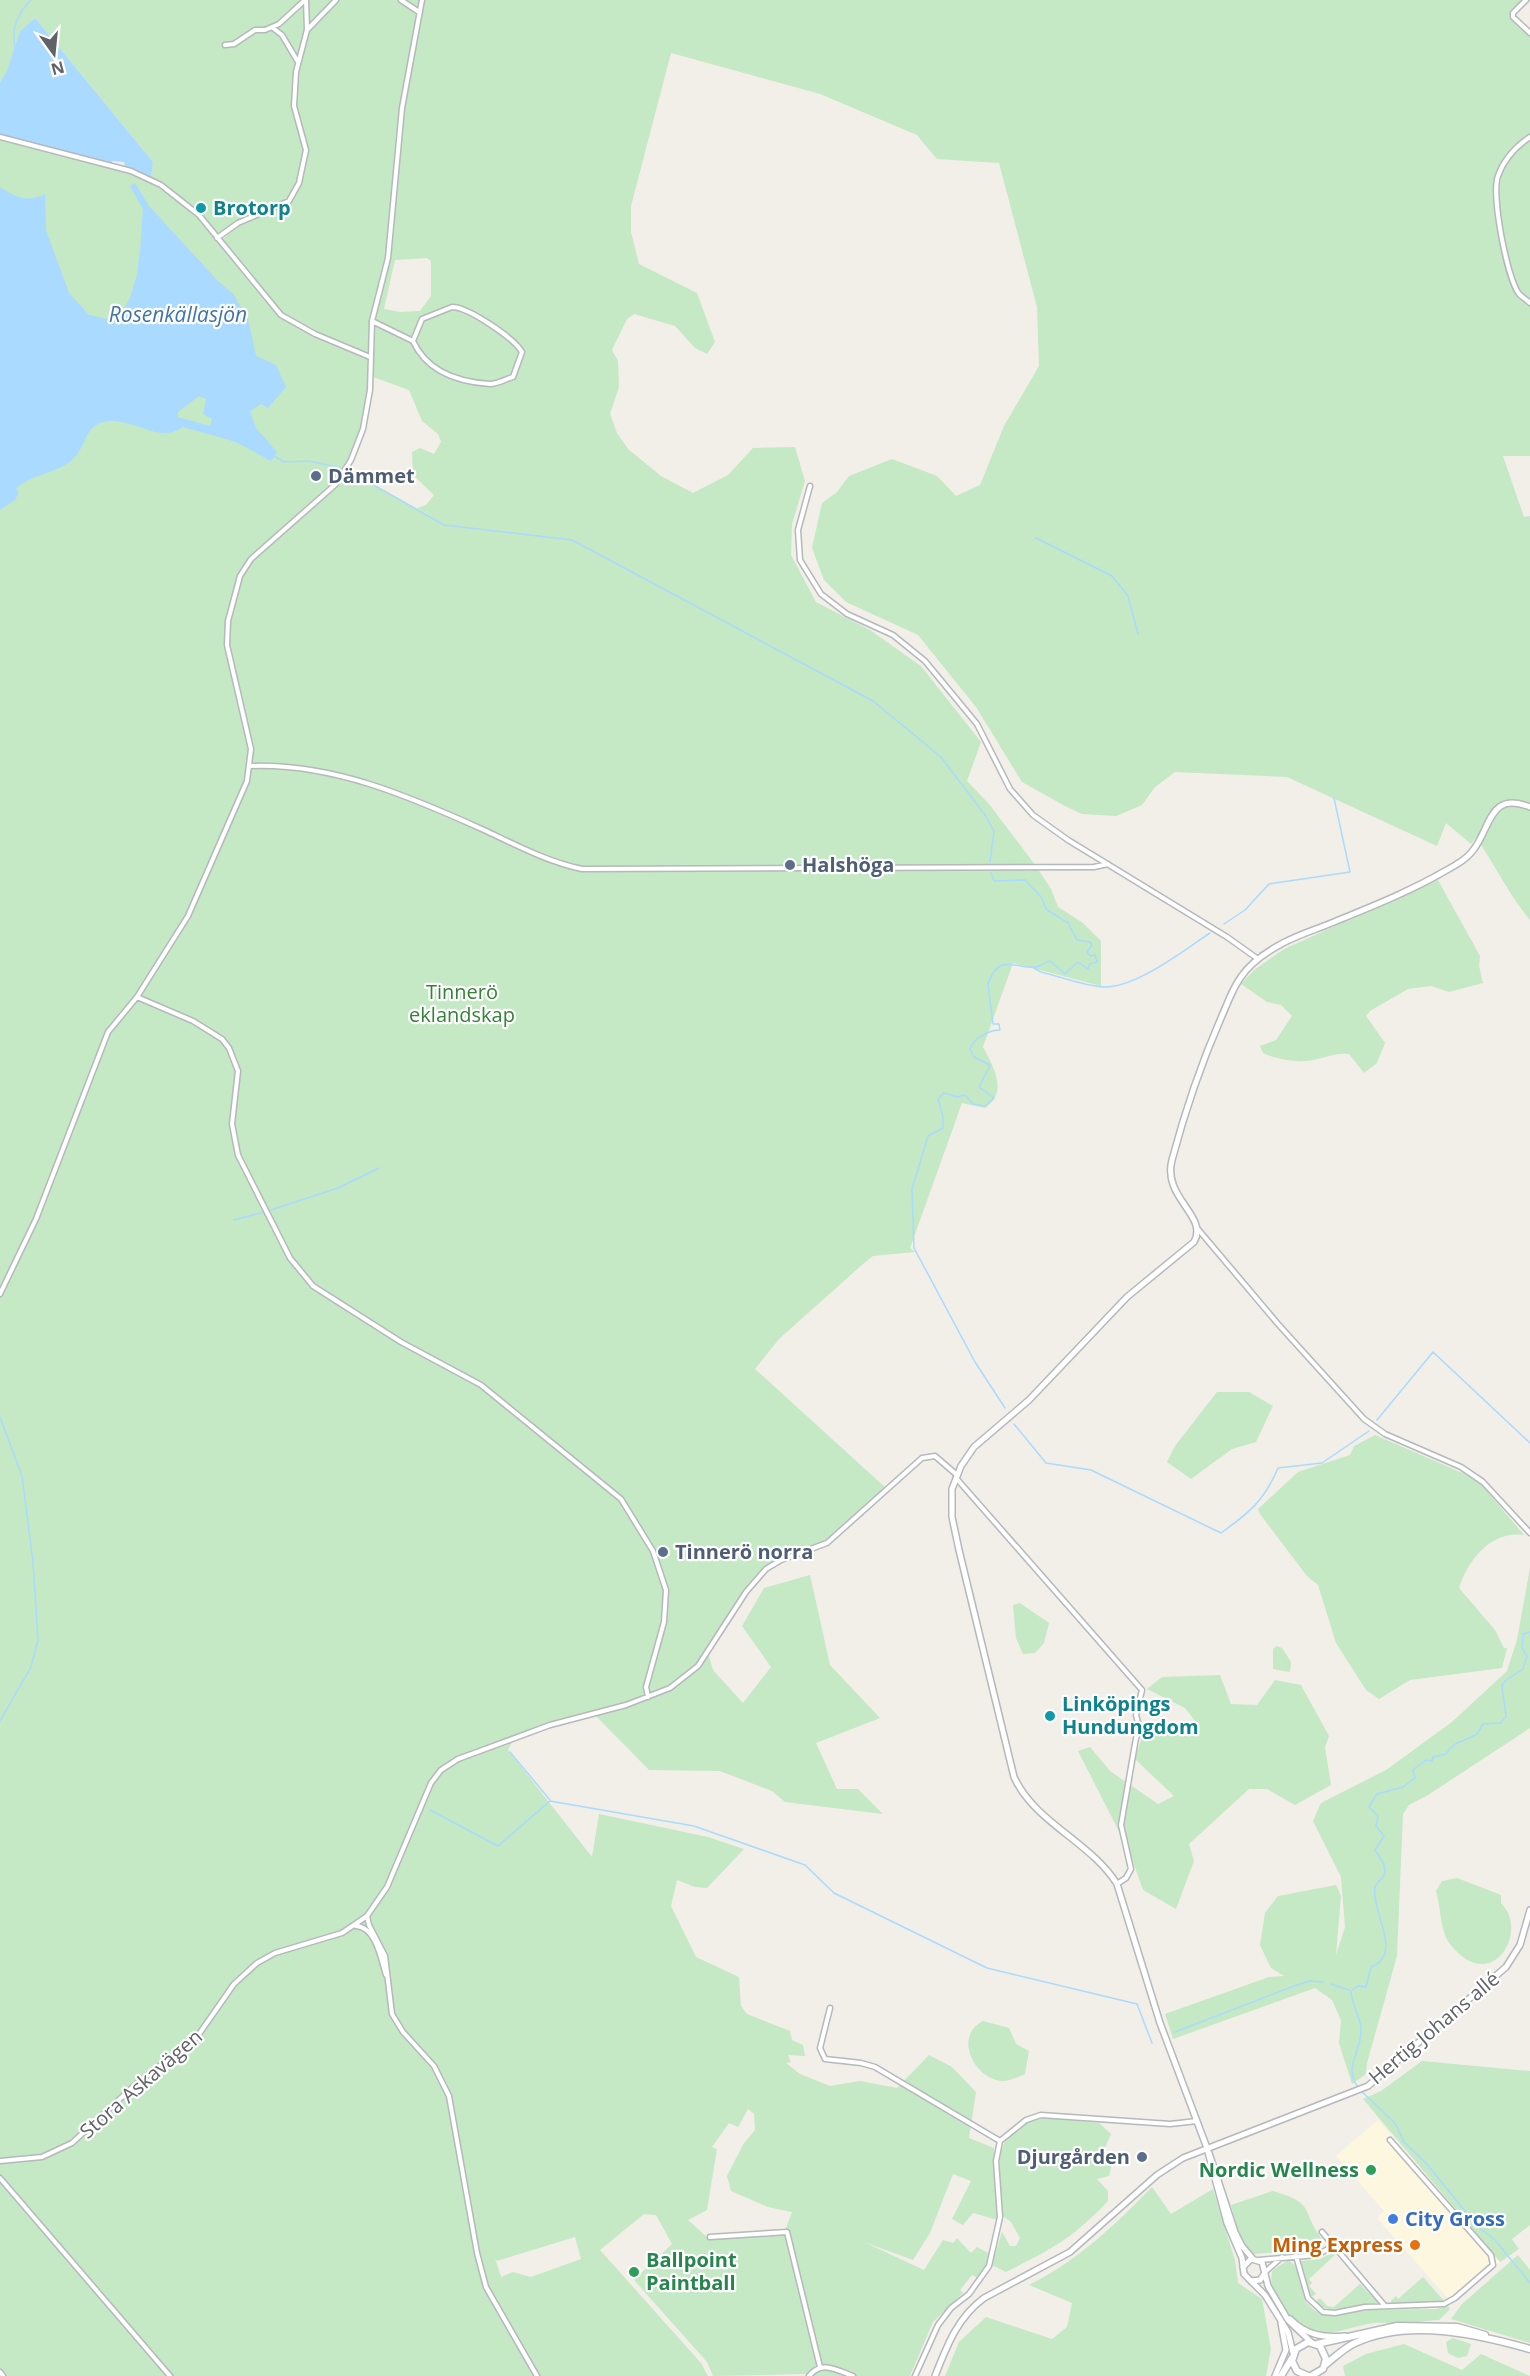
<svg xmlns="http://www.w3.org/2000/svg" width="1530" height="2376" font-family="'Open Sans',sans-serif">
<rect width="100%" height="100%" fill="#f1efe8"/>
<!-- commercial -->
<path fill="#fef7e0" d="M 1378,2120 L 1500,2262 L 1452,2303 L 1377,2218 L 1384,2211 L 1336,2156 Z"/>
<!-- green -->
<path fill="#c5e8c5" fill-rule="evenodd" d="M 0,0 L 1525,0 L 1511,10 L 1514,21 L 1530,35 L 1530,456 L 1503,456 L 1524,517 L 1530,516 L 1530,920 C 1509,895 1495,865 1476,837 L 1471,844 L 1446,823 L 1437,846 L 1287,777 L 1175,772 L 1155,787 L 1142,805 L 1116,816 L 1082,814 L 1065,806 L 1022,782 L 976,707 L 918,635 L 846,602 L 824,580 L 812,548 L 822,503 L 837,492 L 849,476 L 892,459 L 937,476 L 956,496 L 980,485 L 1004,426 L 1039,366 L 1037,307 L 999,163 L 937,159 L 917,135 L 820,94 L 671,53 L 631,206 L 631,232 L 639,264 L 697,293 L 715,342 L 707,354 L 695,348 L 675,326 L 634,314 L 627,319 L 612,350 L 618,361 L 619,387 L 610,414 L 617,433 L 628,449 L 661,476 L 693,493 L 728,475 L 753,448 L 795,447 L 805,481 L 792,524 L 791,555 L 816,602 L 870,630 L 921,666 L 981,742 L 967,781 L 989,804 L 1036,866 L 1051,889 L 1058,907 L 1083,923 L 1101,941 L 1101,986 L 1013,963 L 983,1047 C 993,1066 1009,1092 985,1108 L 962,1103 L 910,1248 L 915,1252 L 873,1256 L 863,1264 L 779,1339 L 755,1369 L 887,1489 C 866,1508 846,1532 821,1546 C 800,1557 777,1558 759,1576 C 738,1597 726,1628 708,1653 L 713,1670 L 743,1703 L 771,1667 L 742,1626 L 764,1588 L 810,1575 L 830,1665 L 880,1718 L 816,1743 L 837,1789 L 858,1789 L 883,1814 L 785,1802 L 772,1791 L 720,1771 L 649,1770 L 596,1716 L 607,1709 L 553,1724 L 514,1738 L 508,1750 L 592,1857 L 599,1814 L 708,1837 L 744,1849 L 707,1888 L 695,1887 L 677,1880 L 671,1906 L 696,1957 L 739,1977 L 741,2006 L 747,2014 L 790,2031 L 792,2040 L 803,2045 L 805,2056 L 788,2055 L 791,2062 L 786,2063 L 800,2074 L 830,2086 L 860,2081 L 897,2088 L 929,2055 L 952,2067 L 976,2092 L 969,2138 L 994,2148 L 998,2220 L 973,2213 L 963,2225 L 952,2219 L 971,2181 L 953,2174 L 930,2233 L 913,2260 L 864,2242 L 924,2270 L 943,2240 L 953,2243 L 957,2238 L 971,2253 L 977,2247 L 990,2254 L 987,2266 L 978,2278 L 972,2275 L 960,2290 L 963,2293 L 933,2322 L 910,2376 L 809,2376 L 807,2374 L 713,2376 L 707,2362 L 634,2280 L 672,2244 L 656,2215 L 644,2214 L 600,2250 L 701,2363 L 708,2376 L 0,2376 L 0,136 L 125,169 L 151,179 L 153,162 L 35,18 L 20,31 L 7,72 L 0,82 ZM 240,223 L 222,240 L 283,313 L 355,351 L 372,352 L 373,377 L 409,390 L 422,421 L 438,434 L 441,442 L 434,454 L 420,448 L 412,452 L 413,475 L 434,495 L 426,505 L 417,508 L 436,519 L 346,469 C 365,429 371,402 370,357 L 362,356 L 315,334 L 281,315 L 219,238 ZM 427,258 L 431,261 L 431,296 L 420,311 L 400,312 L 384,309 L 395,260 ZM 748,2109 L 754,2114 L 755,2130 L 744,2143 L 727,2176 L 731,2191 L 768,2207 L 792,2212 L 784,2233 L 708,2238 L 688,2220 L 707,2210 L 717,2149 L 712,2147 L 729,2123 L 738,2127 ZM 575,2237 L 581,2259 L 531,2277 L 513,2272 L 501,2277 L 495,2258 L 497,2261 Z
M 1438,880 L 1480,956 L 1479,966 L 1483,983 L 1449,992 L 1431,986 L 1408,989 L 1370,1011 L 1366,1016 L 1385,1043 L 1377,1063 L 1364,1073 L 1349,1054 C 1333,1052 1322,1060 1306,1061 C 1295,1062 1272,1058 1263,1053 L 1260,1046 L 1276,1040 L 1292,1016 L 1281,1005 L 1267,1002 L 1241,984 L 1254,970 L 1284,949 Z
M 1217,1392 L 1249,1392 L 1273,1406 L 1256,1442 L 1232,1449 L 1191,1479 L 1167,1462 L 1175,1446 Z
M 1375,1435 L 1465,1474 L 1480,1483 L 1524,1535 C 1491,1530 1468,1560 1459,1588 L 1495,1630 L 1504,1648 L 1507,1648 L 1502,1668 L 1410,1680 L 1379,1699 L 1366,1690 L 1336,1643 L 1318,1585 L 1307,1576 L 1260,1514 L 1258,1509 L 1298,1472 L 1350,1455 L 1354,1446 Z
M 1530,1568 L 1530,1728 L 1428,1795 L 1409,1805 L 1403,1814 L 1397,1956 L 1367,2063 L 1366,2074 L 1352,2084 L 1339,2043 L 1341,2020 L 1332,2000 L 1315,1988 L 1173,2039 L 1165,2014 L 1269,1977 L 1284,1976 L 1271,1968 L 1260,1945 L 1265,1913 L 1278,1896 L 1336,1885 L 1341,1896 L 1336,1955 L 1345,1927 L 1341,1877 L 1313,1821 L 1321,1803 L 1386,1770 L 1452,1722 L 1507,1671 L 1517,1640 Z
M 1020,1603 L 1049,1623 L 1044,1643 L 1035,1653 L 1023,1654 L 1016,1638 L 1013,1605 Z
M 1277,1646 L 1282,1648 L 1291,1662 L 1290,1672 L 1273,1669 L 1273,1649 Z
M 1220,1675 L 1231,1704 L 1257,1705 L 1275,1680 L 1301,1685 L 1329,1736 L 1325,1747 L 1331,1785 L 1295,1805 L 1267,1789 L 1249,1789 L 1189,1844 L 1194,1861 L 1176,1909 L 1143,1890 L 1130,1853 L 1078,1751 L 1090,1747 L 1110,1771 L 1158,1804 L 1174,1796 L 1135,1759 L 1143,1733 L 1163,1724 L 1185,1736 L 1200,1727 L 1185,1708 L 1147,1689 L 1162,1677 Z
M 1457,1878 L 1501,1895 L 1501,1903 C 1530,1931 1492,1997 1450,1944 C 1440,1931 1441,1907 1436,1891 L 1442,1881 Z
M 983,2021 L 1009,2028 L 1016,2044 L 1029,2051 L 1025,2074 C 1018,2077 1010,2081 1002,2081 C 974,2079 953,2036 983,2021 Z
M 1422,2061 L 1530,2071 L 1530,2225 L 1512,2239 L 1519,2249 L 1500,2262 L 1363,2099 L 1381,2091 Z
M 1047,2118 L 1099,2123 L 1111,2134 L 1104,2150 L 1113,2160 L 1109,2176 L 1097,2179 L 1108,2191 L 1108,2201 C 1073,2238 1052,2249 1006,2272 L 992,2265 L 1002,2232 L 1010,2246 L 1016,2246 L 1020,2238 L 1011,2222 L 1003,2216 C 999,2172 987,2125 1047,2118 Z
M 1152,2187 L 1171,2214 L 1213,2189 L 1235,2260 L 1238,2283 L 1262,2299 L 1271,2349 L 1266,2376 L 945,2376 L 959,2342 L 986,2317 L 1052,2339 L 1067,2327 L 1072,2303 L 1029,2285 C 1077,2261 1114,2226 1152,2187 Z
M 1273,2191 C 1318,2204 1300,2212 1323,2240 L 1319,2250 L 1253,2254 L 1242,2243 L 1231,2205 Z
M 1334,2252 L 1337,2253 L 1309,2279 L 1312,2283 L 1309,2286 L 1316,2294 L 1311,2297 L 1301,2261 L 1320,2259 Z
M 1518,2255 L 1530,2270 L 1530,2343 L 1451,2319 L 1462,2304 Z
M 1288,2260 L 1296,2266 L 1306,2302 L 1314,2310 L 1326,2316 L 1369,2310 L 1437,2309 L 1448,2306 L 1450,2309 L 1439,2320 C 1428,2320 1418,2323 1407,2323 C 1396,2324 1386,2322 1375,2323 C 1333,2329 1312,2350 1282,2304 C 1275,2293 1268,2284 1273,2270 Z
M 1423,2277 L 1444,2301 L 1392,2304 L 1391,2301 L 1396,2296 L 1398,2299 Z
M 1360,2284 L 1379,2303 C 1361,2306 1330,2317 1315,2302 L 1320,2298 L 1327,2306 L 1334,2307 Z
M 1453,2338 L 1471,2344 L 1467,2356 L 1458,2358 L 1448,2353 L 1446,2342 Z
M 1404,2344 L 1462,2370 L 1481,2354 L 1530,2376 L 1345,2376 L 1343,2366 L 1366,2354 Z"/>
<!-- water -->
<path fill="#aadaff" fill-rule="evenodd" d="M 35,18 L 153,162 L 151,179 L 125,168 L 124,162 L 112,161 L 111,165 L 0,135 L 0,82 L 7,71 L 20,31 Z
M 135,183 L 149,206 L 218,281 L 233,294 L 248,319 L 256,356 L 276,365 L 286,387 L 268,408 L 261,404 L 250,411 L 256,428 L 277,452 L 271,461 L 236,442 L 183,427 C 160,444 136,419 109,421 C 85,424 88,441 76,456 C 61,474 33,472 16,489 L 19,492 L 15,500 L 0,510 L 0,187 C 15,197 28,203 45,194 L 46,230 L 69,293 L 89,315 L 117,321 L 130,298 L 137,275 L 140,250 L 143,209 L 130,186 ZM 199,396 L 206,399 L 203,414 L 212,419 L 210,426 L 178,417 L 178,412 Z"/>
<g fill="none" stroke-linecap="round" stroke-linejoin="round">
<!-- stream -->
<path stroke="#aadaff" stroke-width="1.5" d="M 15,47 C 11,29 17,14 31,0
M 274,456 L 284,462 L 309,461 L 341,468
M 349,471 L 444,525 L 572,540 L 873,701 L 941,757 L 985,815 L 994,831 L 990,862
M 1036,538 L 1112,576 L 1128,596 L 1138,634
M 991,873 L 994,881 L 1025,880 L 1041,897 L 1047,910 L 1068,923 L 1077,940 L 1090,942 L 1092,945 L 1087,952 L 1090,956 L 1095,955 L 1097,962 L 1090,964 L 1088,969 L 1078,962 L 1065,974 L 1050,961 C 1046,962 1041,966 1036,967 C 1018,970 999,951 988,984 L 993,1024 L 999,1024 L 1000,1030 C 990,1030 973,1038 970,1049 L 974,1057 L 990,1065 L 979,1087 L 994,1098 L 985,1106 L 973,1104 L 965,1095 L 958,1097 L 944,1093 L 938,1099 L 943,1117 L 943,1128 L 928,1136 L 912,1189 L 914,1248 L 975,1362 L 1005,1408
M 1224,924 L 1245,910 L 1269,884 L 1350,872 L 1334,798
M 1032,967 L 1041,972 C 1061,977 1084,986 1104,987 C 1136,988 1184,950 1210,933
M 271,1210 L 338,1188 L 379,1168
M 234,1220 L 264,1212
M 0,1417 L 22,1476 L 33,1562 L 38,1640 L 31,1667 L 0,1721
M 1377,1420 L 1433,1352 L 1530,1443
M 1014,1424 L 1046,1463 L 1091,1470 L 1221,1533 C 1249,1513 1264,1501 1278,1468 L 1322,1463 L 1369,1431
M 510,1752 L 550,1800
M 430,1810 L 498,1846 L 550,1801 L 694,1826 L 805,1865 L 834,1893 L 987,1968 L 1137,2004 L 1152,2043
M 1331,1984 L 1349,1990
M 1175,2032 L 1294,1986 L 1310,1981 L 1323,1982
M 1358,2087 C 1343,2069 1361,2051 1361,2032 C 1362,2018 1351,2005 1351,1991 L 1358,1986 L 1366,1987 L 1371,1967 C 1404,1954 1371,1912 1375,1888 C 1376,1881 1383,1880 1385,1873 L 1384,1864 L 1375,1850 L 1384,1836 L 1376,1826 L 1378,1816 L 1369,1807 L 1377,1794 L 1403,1787 L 1415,1778 L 1413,1770 L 1426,1760 L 1432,1761 L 1433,1757 L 1446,1754 C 1453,1741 1466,1741 1477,1734 L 1483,1724 L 1500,1723 L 1506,1717 L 1502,1686 L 1505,1681 L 1523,1669 L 1527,1656 L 1522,1648 L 1523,1634 L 1530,1632
M 1361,2091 L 1395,2123 L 1404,2142 L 1426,2163 L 1478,2227 L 1495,2240 L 1530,2283"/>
<!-- minor casing -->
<g stroke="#b5b8bc" stroke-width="7">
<path id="minor" d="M 401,0 L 419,12
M 1526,0 L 1513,13 L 1513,17 L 1530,33
M 273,28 L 282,35 L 298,62
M 308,29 L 336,0
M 225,45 L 234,44 L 255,30 L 265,30 L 279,24 L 305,0
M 0,137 L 131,171 L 161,185 L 199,215 L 281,315 L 315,334 L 370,357
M 1530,137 C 1515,147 1504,159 1498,176 C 1491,195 1507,278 1519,294 C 1522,297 1527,300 1530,303
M 217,238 L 238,223 L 289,201 L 299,183 L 306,150 L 294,106 L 296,72 L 307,30 L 306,0
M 452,307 C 468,307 514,338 522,352 L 513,377 C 506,379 497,384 490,384 C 458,382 427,372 413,341 L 422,319 Z
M 372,321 L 413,341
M 810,486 L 798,530 L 800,560 L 821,594 L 847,614 L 893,635 L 925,661 L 977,724 L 1010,789 L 1033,815 L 1068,840 L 1227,937 L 1258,959
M 251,766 C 333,763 411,797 484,830 C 516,845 548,862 582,869 L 1094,867 L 1108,864
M 137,997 L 193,1021 L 222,1039 L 229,1048 L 238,1071 L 232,1124 L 238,1155 L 290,1258 L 313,1286 L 401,1342 L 481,1385 L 621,1499 L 653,1551 L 666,1590 L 664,1622 L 646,1687 L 648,1697
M 1197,1228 L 1278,1324 L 1364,1419 L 1385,1434 L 1461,1467 L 1483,1482 L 1530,1533
M 0,1294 L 36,1219 L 108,1032 L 137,997 L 188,916 L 247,781 L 251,749 L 227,645 L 228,621 L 240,576 L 251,559 L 336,484 L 351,460 L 363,429 L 370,390 L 372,321 L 388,258 L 402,108 L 422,0
M 956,1478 L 1142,1690 L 1136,1715 L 1140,1730 L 1136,1738 L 1121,1825 L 1131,1869 L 1126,1878 L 1117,1884
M 356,1926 C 376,1927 381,1959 386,1975
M 830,2008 L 820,2048 L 825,2059 L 861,2063 L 875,2067 L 1000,2141 L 996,2161 L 1000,2217 L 989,2266 L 969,2294 L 951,2308 L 938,2325 L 915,2376
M 1000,2141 L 1026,2120 L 1041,2115 L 1170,2124 L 1197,2121
M 0,2161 L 42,2157 L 72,2143 L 135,2085 L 197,2037 L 234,1984 L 257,1963 L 275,1953 L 342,1933 L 367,1916
M 0,2178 L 170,2376
M 1322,2232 L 1385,2306
M 710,2237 L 787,2232 L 820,2367
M 1296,2256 L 1308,2298 L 1323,2312 L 1335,2313 L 1365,2307 L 1444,2304 L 1455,2298 L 1493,2265 L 1491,2255 L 1390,2140
M 1259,2260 L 1317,2255 L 1335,2245
M 1265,2272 L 1282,2257
M 0,2372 L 3,2376
M 537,2376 L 486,2287 L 477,2253 L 449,2096 L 434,2066 L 403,2032 L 392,2014 L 385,1956 L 369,1925 L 367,1916 L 387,1887 L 431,1783 L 441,1770 L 458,1759 L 550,1725 L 626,1705 L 670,1688 L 698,1666 L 746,1592 L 766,1569 L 781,1560 L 827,1543 L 922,1458 L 935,1456 L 957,1475
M 809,2376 C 822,2360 837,2370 853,2376"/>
</g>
<!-- tertiary casing -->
<g stroke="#b5b8bc" stroke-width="8">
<path id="tertiary" d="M 1209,2153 L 1235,2232 L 1242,2246 L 1253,2259
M 1243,2267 L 1251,2259 L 1262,2262 L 1268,2286 L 1288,2320 L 1311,2342
M 1251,2281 L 1260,2280 L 1265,2273
M 1290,2319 C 1306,2335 1323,2338 1345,2336
M 1293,2353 L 1288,2332 L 1265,2295 L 1244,2274 L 1242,2258 L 1227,2223 L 1207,2148 L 1160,2023 L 1117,1884 C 1091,1842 1035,1823 1014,1777 L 959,1550 L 952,1517 L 952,1489 L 961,1466 L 974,1447 L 1029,1400 L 1127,1297 L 1194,1242 C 1209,1216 1162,1198 1172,1160 C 1185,1111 1201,1064 1221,1018 C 1227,1005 1232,989 1241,977 C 1251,962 1268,951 1283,943 C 1298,935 1314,930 1329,924 C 1368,908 1409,892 1445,871 C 1456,865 1467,859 1474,849 C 1491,826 1490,791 1530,807
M 935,2376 C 947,2346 957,2318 984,2298 L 1070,2252 L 1157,2175 L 1183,2158 L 1368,2086 L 1506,1967 L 1520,1945 L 1530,1910
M 1275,2376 L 1286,2350 L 1281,2323"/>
</g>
<!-- secondary casing -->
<g stroke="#b6babf" stroke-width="9">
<path id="secondary" d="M 1317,2344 L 1397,2326 L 1457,2327 L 1485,2335
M 1325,2365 C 1335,2357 1344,2348 1355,2343 C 1408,2318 1477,2334 1530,2349
M 1281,2376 L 1292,2358
M 1308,2376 L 1297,2371 L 1292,2361 L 1296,2349 L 1308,2342 L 1320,2346 L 1326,2359 L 1323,2369 L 1311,2376"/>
</g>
<!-- minor -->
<use href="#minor" stroke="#fff" stroke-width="4"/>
<!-- tertiary -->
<use href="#tertiary" stroke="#fff" stroke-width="5"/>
<!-- secondary -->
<use href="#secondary" stroke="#fff" stroke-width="6"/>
</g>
<!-- markers -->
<g fill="#0f9aa8" stroke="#fff" stroke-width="2">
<circle cx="201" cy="208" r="6"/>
<circle cx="1050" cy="1716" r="6"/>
</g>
<g fill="#5c6f8a" stroke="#fff" stroke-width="2">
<circle cx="316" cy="476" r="6"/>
<circle cx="790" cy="865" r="6"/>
<circle cx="663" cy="1552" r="6"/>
<circle cx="1142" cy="2157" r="6"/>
</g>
<g fill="#2e9e5b" stroke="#fff" stroke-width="2">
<circle cx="1371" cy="2170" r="6"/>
<circle cx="634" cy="2272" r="6"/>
</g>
<circle fill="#3f7fe0" stroke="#fff" stroke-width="2" cx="1393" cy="2219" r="6"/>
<circle fill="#e8710a" stroke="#fff" stroke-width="2" cx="1415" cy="2245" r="6"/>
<g text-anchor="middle" stroke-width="4.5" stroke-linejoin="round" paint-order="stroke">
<!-- culture labels -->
<g font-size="20" font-weight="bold" fill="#0d838f" stroke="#fff" text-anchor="start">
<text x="213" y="215">Brotorp</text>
<text x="1062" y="1711">Linköpings<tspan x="1062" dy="23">Hundungdom</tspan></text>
</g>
<!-- service labels -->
<g font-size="20" font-weight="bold" fill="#4e5e75" stroke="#fff" text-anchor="start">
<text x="328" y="483">Dämmet</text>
<text x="802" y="872">Halshöga</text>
<text x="675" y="1559">Tinnerö norra</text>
<text x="1130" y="2164" text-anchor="end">Djurgården</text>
</g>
<!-- park labels -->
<g font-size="20" fill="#348238" stroke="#fff">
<text x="462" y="999">Tinnerö<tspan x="462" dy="23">eklandskap</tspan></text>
</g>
<!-- street labels -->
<g font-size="20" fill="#5f6368" stroke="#fff">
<text transform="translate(1434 2028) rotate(-40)" y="7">Hertig Johans allé</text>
<text transform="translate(141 2084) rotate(-41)" y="7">Stora Askavägen</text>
</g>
<!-- leisure labels -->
<g font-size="20" font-weight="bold" fill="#27864d" stroke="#fff" text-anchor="end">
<text x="1359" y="2177">Nordic Wellness</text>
<text x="646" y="2267" text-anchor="start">Ballpoint<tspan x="646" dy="23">Paintball</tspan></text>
</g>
<!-- shop labels -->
<g font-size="20" font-weight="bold" fill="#366cbe" stroke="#fff" text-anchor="start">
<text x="1405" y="2226">City Gross</text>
</g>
<!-- food labels -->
<g font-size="20" font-weight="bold" fill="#c56008" stroke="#fff" text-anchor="end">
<text x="1403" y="2252">Ming Express</text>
</g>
<!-- water labels -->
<g font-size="21" font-style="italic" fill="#4174aa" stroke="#fff">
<text x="178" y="322">Rosenkällasjön</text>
</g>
</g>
<!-- north arrow -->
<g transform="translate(54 54) rotate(165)" stroke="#ffffff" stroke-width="4.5" paint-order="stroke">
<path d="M0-4.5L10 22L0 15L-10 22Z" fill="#5f6368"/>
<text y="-9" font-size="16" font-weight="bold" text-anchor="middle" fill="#5f6368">N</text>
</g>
</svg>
